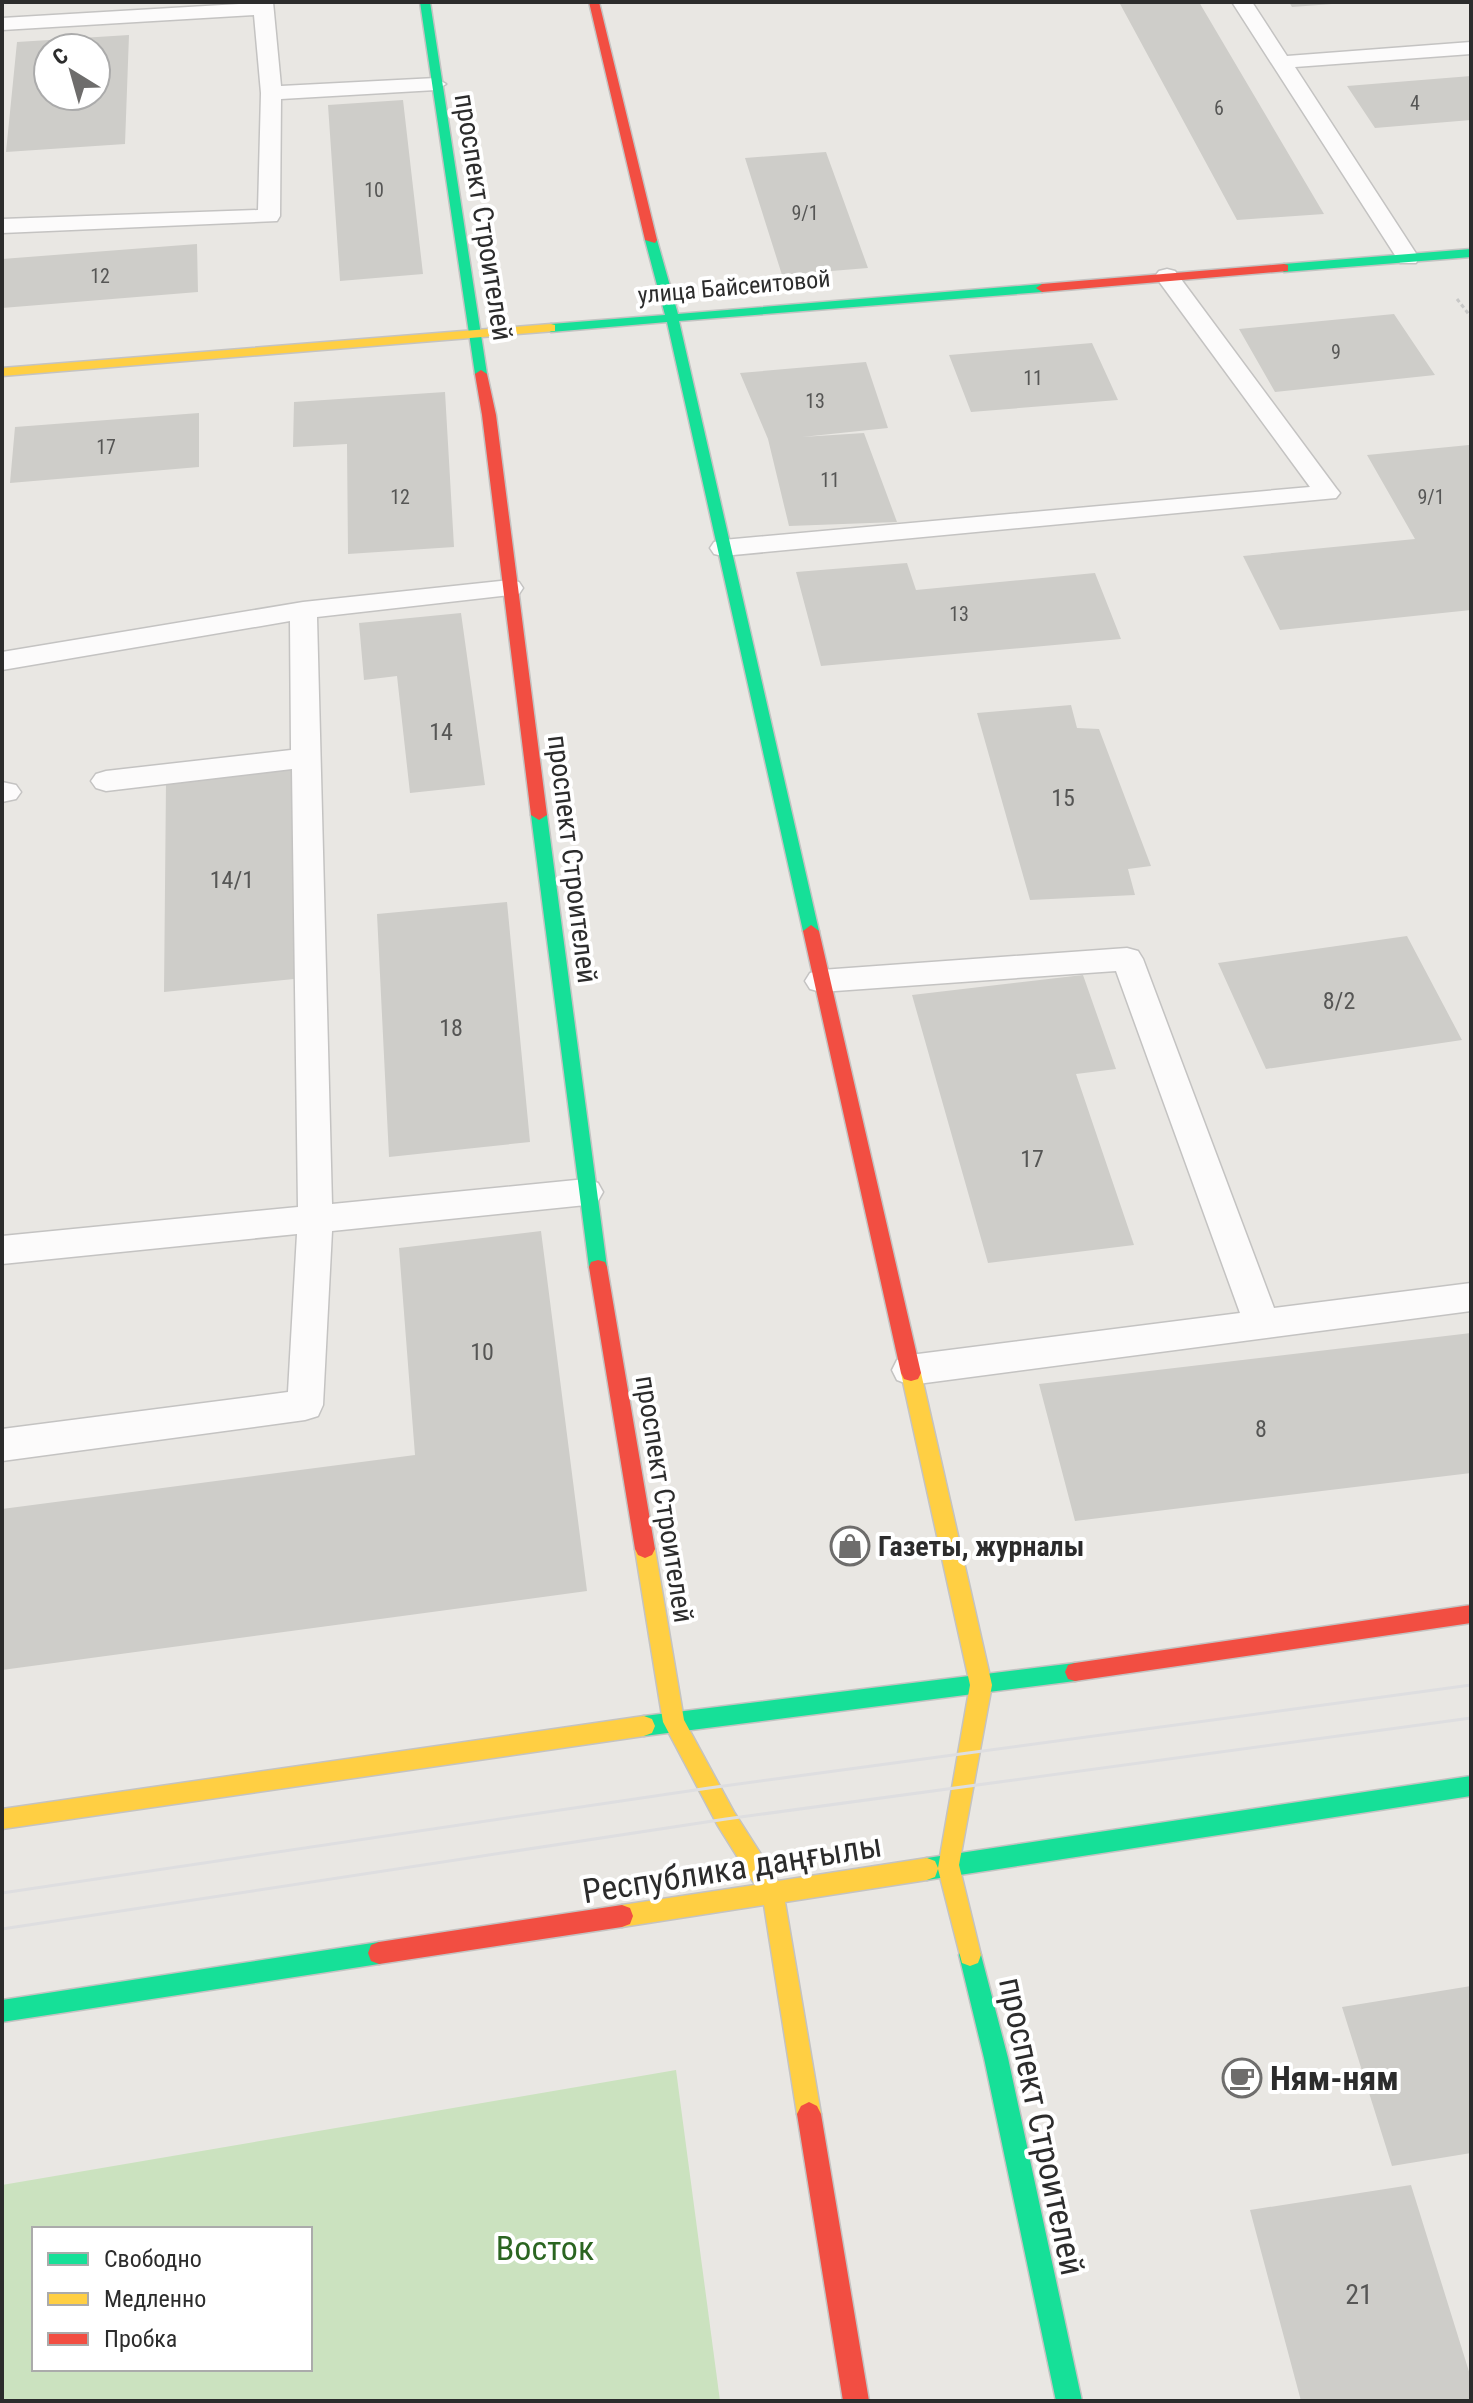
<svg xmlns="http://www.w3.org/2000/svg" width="1473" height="2403" font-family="'Roboto Condensed',sans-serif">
<rect width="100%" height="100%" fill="#e9e7e3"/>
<!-- green -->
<path fill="#cbe2bf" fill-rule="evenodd" d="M 676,2070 L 720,2401 L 2,2401 L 2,2185 ZM 34,2229 L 310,2229 L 310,2369 L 34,2369 Z"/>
<!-- building -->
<path fill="#cecdc9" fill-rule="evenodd" d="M 1119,2 L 1199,2 L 1324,214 L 1237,220 Z
M 1289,2 L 1331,2 L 1332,4 L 1292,7 Z
M 129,35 L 125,144 L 6,152 L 17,42 ZM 48,48 L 96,48 L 96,96 L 48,96 Z
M 1471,76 L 1471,120 L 1375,128 L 1347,86 Z
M 403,100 L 423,274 L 340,281 L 328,105 Z
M 826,152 L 868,268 L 782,275 L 745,158 Z
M 197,244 L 198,292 L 2,308 L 2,259 Z
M 1394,314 L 1435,375 L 1275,392 L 1239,329 Z
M 1092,343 L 1118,400 L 971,412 L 949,355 Z
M 866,362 L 888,428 L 802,437 L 864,433 L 897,522 L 789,526 L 768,439 L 740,373 Z
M 445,392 L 454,547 L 348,554 L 347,444 L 293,447 L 294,402 Z
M 199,413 L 199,467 L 10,483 L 15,427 Z
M 1469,445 L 1471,610 L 1280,630 L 1243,556 L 1415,539 L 1367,455 Z
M 907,563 L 916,590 L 1095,573 L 1121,639 L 821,666 L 796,572 Z
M 461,613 L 485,785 L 410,793 L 397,676 L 364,680 L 359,623 Z
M 1071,705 L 1077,728 L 1099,729 L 1151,866 L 1128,869 L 1135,895 L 1030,900 L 977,713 Z
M 295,769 L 304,978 L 164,992 L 166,782 Z
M 507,902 L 530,1142 L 389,1157 L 377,914 Z
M 1407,936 L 1462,1040 L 1266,1069 L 1218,963 Z
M 1083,975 L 1116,1069 L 1076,1074 L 1134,1245 L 988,1263 L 912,995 Z
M 541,1231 L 587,1591 L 2,1670 L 2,1509 L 415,1455 L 399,1248 Z
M 1471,1333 L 1471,1473 L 1075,1521 L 1039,1384 Z
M 1471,1986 L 1471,2153 L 1392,2166 L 1342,2007 Z
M 1411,2185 L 1471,2378 L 1471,2401 L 1301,2401 L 1250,2210 Z"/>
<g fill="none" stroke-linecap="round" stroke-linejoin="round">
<!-- lane casing -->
<g stroke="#c4c3c2" stroke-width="3">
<path id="lane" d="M 273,2 L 281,86 L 436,78 L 446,84 L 436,90 L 281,99 L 280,216 L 277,221 L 2,233 L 2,219 L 258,210 L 261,93 L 254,15 L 2,30 L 2,18 Z
M 1232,2 L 1252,2 L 1287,56 L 1471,42 L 1471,54 L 1295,67 L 1419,258 L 1416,263 L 1400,263 Z
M 1167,269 L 1175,271 L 1336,488 L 1340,493 L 1336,498 L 723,556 L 714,554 L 710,548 L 714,542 L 723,540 L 1310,487 L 1155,276 L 1159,271 Z
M 510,580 L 519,582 L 523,588 L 519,594 L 317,617 L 332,1204 L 586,1179 L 598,1183 L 603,1192 L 598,1201 L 586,1205 L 332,1231 L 323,1405 L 318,1416 L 305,1420 L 2,1461 L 2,1429 L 288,1392 L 297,1234 L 2,1264 L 2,1236 L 298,1207 L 292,769 L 106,791 L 96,788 L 91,781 L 96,774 L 106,771 L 291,750 L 290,621 L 2,670 L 2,652 L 303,602 Z
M 2,782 L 16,785 L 21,792 L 16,799 L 2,802 Z
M 1127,948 L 1138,951 L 1143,959 L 1274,1308 L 1471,1283 L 1471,1311 L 910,1385 L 897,1380 L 892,1370 L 897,1360 L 910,1355 L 1240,1313 L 1116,971 L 821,992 L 810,989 L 805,981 L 810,973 L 821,970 Z"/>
</g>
<!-- fast casing -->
<g stroke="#c4c3c2" stroke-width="3">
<path id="fast" d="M 420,2 L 430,2 L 487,374 L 481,378 L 475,374 Z
M 651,236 L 657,240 L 678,314 L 1042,284 L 1048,288 L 1042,292 L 679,321 L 819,931 L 811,937 L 803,931 L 667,322 L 551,332 L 545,328 L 551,324 L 665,315 L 645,240 Z
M 1471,249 L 1471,257 L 1284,272 L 1278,268 L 1284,264 Z
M 539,810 L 547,815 L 607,1267 L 605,1272 L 591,1272 L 589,1267 L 531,815 Z
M 1075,1663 L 1082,1665 L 1085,1672 L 1082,1679 L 1075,1681 L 644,1736 L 636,1733 L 633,1726 L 636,1719 L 644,1716 Z
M 1471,1776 L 1471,1796 L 927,1880 L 919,1877 L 916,1869 L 919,1861 L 927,1858 Z
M 379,1942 L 387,1945 L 390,1953 L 387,1961 L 379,1964 L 2,2022 L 2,2000 Z
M 970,1944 L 978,1947 L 981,1955 L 1008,2058 L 1082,2401 L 1056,2401 L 984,2058 L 959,1955 L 962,1947 Z"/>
</g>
<!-- slow casing -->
<g stroke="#c4c3c2" stroke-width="3">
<path id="slow" d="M 551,324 L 555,325 L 555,331 L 2,376 L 2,368 Z
M 911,1365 L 918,1367 L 921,1373 L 992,1685 L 959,1865 L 981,1955 L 978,1963 L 970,1966 L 962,1963 L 938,1869 L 935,1877 L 927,1880 L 785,1902 L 821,2114 L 817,2122 L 809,2126 L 801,2122 L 797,2114 L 764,1905 L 622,1927 L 614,1924 L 611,1916 L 614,1908 L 622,1905 L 755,1885 L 718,1826 L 663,1722 L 635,1549 L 638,1543 L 645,1540 L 652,1543 L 655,1549 L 684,1720 L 734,1812 L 778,1881 L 927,1858 L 935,1861 L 938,1868 L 970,1685 L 901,1373 L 904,1367 Z
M 644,1716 L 652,1719 L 655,1726 L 652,1733 L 644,1736 L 2,1829 L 2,1809 Z"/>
</g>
<!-- jam casing -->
<g stroke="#c4c3c2" stroke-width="3">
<path id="jam" d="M 589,2 L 599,2 L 657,240 L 655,243 L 645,240 Z
M 1284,264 L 1288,265 L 1288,271 L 1042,292 L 1036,288 L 1042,284 Z
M 481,370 L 487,374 L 496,415 L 547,815 L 539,820 L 531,815 L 482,415 L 475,374 Z
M 811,925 L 819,931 L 921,1373 L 918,1379 L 911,1381 L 904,1379 L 901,1373 L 803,931 Z
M 598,1260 L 605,1262 L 607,1267 L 655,1549 L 652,1555 L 645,1558 L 638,1555 L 635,1549 L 589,1267 L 591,1262 Z
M 1471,1605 L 1471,1623 L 1075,1681 L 1068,1679 L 1065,1672 L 1068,1665 L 1075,1663 Z
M 622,1905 L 630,1908 L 633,1916 L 630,1924 L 622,1927 L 379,1964 L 371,1961 L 368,1953 L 371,1945 L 379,1942 Z
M 809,2102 L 817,2106 L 821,2114 L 869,2401 L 843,2401 L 797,2114 L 801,2106 Z"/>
</g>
<!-- path -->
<path stroke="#c8c8c7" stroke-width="3" stroke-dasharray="4 3" stroke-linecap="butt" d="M 1457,299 L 1471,317"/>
<!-- lane -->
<use href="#lane" fill="#fcfbfb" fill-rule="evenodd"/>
<!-- fast -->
<use href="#fast" fill="#16e098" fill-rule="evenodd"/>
<!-- slow -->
<use href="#slow" fill="#ffcf43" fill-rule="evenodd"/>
<!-- jam -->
<use href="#jam" fill="#f24e42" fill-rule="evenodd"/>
<!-- tram -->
<path stroke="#dedee0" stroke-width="3" d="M 2,1893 L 709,1788 L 1471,1685
M 2,1929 L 726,1819 L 1471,1718"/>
</g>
<!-- icons -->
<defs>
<g id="shop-ring" transform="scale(2)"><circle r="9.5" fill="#fff" stroke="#6e6d6c" stroke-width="1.5"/><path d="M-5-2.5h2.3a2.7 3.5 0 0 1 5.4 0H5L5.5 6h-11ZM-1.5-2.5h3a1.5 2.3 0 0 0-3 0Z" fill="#6e6d6c"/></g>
<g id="cafe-ring" transform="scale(2)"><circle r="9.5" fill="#fff" stroke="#6e6d6c" stroke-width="1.5"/><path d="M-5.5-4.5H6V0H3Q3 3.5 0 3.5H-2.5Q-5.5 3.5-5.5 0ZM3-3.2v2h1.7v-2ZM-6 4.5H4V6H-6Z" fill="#6e6d6c"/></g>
</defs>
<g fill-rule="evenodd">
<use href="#shop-ring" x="850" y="1546"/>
<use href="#cafe-ring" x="1242" y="2078"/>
</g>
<g text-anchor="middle" stroke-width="8" stroke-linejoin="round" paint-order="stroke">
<!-- far-number labels -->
<g font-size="20" fill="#565655">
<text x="1415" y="110">4</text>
<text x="1219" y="115">6</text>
<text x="374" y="197">10</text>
<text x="805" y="220">9/1</text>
<text x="100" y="283">12</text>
<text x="1336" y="359">9</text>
<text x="1033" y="385">11</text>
<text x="815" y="408">13</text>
<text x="106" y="454">17</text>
<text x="830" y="487">11</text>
<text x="400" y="504">12</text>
<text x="1431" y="504">9/1</text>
<text x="959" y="621">13</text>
</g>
<!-- far-street labels -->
<g font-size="24" fill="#2c2c2c" stroke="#fff">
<text transform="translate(734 287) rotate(-5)" y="8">улица Байсеитовой</text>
</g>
<!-- number labels -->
<g font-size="24" fill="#565655">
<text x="441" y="740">14</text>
<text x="1063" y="806">15</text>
<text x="232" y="888">14/1</text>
<text x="1339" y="1009">8/2</text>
<text x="451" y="1036">18</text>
<text x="1032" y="1167">17</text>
<text x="482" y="1360">10</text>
<text x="1261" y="1437">8</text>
</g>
<!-- street labels -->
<g font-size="28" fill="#2c2c2c" stroke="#fff">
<text transform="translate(484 217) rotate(81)" y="10">проспект Строителей</text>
<text transform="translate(573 859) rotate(83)" y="10">проспект Строителей</text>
<text transform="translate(665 1499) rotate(81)" y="10">проспект Строителей</text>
</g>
<!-- poi labels -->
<g font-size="28" font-weight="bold" fill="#2c2c2c" stroke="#fff" text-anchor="start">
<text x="878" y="1556">Газеты, журналы</text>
</g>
<!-- near-number labels -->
<g font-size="28" fill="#565655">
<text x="1359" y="2304">21</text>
</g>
<!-- near-street labels -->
<g font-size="34" fill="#2c2c2c" stroke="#fff">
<text transform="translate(732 1868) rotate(-9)" y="12">Республика даңғылы</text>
<text transform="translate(1042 2126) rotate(78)" y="12">проспект Строителей</text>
</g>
<!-- near-poi labels -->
<g font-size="34" font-weight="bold" fill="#2c2c2c" stroke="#fff" text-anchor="start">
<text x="1270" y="2090">Ням-ням</text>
</g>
<!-- near-park labels -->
<g font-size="34" fill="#2b6521" stroke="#fff">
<text x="545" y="2260">Восток</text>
</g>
</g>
<!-- border -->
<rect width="1473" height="2403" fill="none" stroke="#2c2c2c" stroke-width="8"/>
<!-- legend -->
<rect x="32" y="2227" width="280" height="144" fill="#ffffff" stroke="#ababab" stroke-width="2"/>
<rect x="48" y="2253" width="40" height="12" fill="#16e098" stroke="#ababab" stroke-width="2"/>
<text x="104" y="2267" font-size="24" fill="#2c2c2c">Свободно</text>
<rect x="48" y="2293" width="40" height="12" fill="#ffcf43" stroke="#ababab" stroke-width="2"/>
<text x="104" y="2307" font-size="24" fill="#2c2c2c">Медленно</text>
<rect x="48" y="2333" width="40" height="12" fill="#f24e42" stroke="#ababab" stroke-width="2"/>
<text x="104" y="2347" font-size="24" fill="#2c2c2c">Пробка</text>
<!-- north arrow -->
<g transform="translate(72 72) rotate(323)"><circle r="38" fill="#ffffff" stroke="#ababab" stroke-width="2"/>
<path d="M0-6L14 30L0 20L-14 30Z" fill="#6e6d6c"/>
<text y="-12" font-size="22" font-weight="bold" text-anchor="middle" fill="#2c2c2c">С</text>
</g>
</svg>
